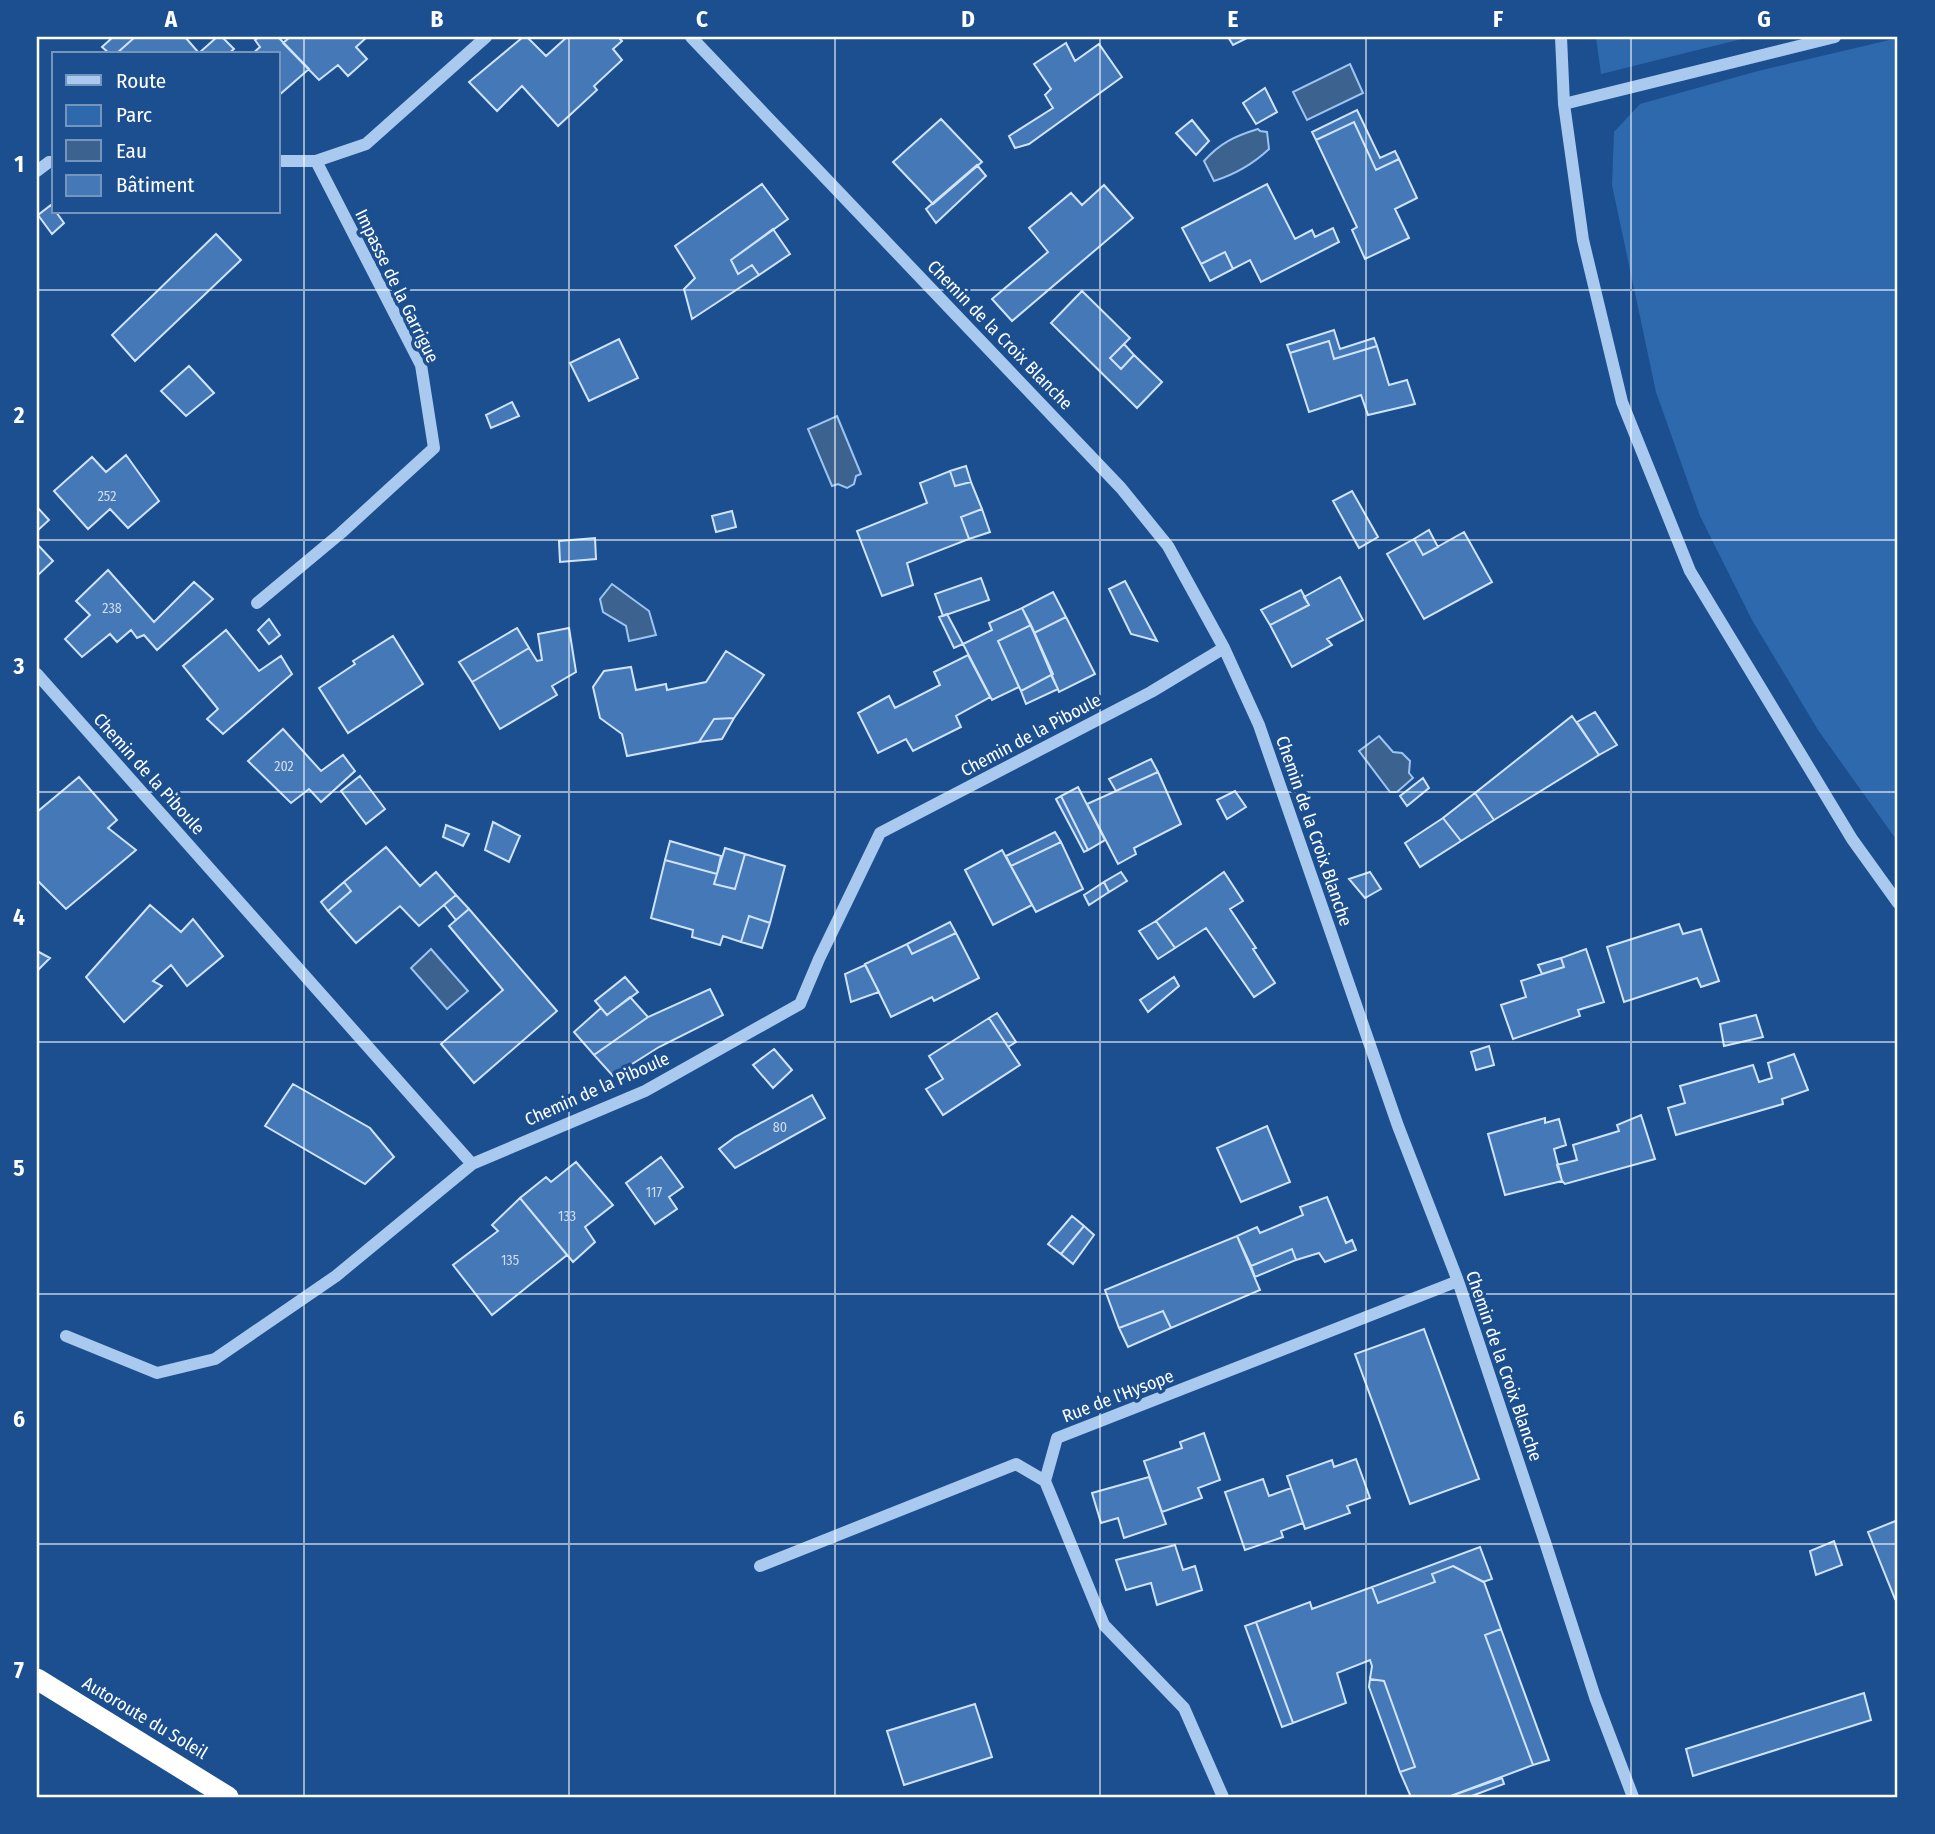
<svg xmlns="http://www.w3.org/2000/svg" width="1935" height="1834" font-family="'Fira Sans Condensed',sans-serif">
<rect width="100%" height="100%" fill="#1b4f8f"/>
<!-- green -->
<path fill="#2e69ad" d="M 1596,37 L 1750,37 L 1601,74 Z
M 1898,38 L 1898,842 L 1818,730 L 1752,620 L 1700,516 L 1656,392 L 1612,185 L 1614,132 L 1640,104 L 1758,71 Z"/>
<!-- water -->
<path fill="#3c6290" stroke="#9cc4f0" stroke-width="2" d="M 1350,64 L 1363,93 L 1307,120 L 1293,92 Z
M 1258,129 L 1260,131 L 1267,132 L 1269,149 C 1252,165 1236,174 1214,181 L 1204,161 C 1220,143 1235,136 1258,129 Z
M 837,416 L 861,474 L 856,476 L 854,484 L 847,488 L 838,484 L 832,486 L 808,429 Z
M 612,584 L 649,611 L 656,635 L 629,641 L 626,626 L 603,612 L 600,599 Z
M 1379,736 L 1393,752 L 1402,753 L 1410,761 L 1409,773 L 1413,778 L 1397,792 L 1390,792 L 1359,751 Z
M 431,949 L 468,991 L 447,1009 L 411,968 Z"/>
<!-- building -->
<path fill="#4478b7" stroke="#cfe3fa" stroke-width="2" d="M 113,37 L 135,37 L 116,54 L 110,54 L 102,47 Z
M 135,37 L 185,37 L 199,53 L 116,54 Z
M 217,37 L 222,37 L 234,49 L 228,54 L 201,54 L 199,53 Z
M 259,37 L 278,37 L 309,69 L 278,96 L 278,54 L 252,54 L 260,47 L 255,40 Z
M 290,37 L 367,37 L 356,47 L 367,59 L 348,76 L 338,65 L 319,80 L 283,43 Z
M 523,37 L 527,37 L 546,56 L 567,37 L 618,37 L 622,41 L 613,49 L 622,60 L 594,86 L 597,90 L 558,126 L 522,86 L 497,111 L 469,82 Z
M 1228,37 L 1249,37 L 1233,45 Z
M 1066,43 L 1075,61 L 1099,44 L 1122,77 L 1029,144 L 1015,148 L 1009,136 L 1053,108 L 1045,95 L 1051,89 L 1034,64 Z
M 1265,88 L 1277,112 L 1256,124 L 1243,103 Z
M 1357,110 L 1380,158 L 1395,151 L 1399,159 L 1376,170 L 1354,122 L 1316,140 L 1312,132 Z
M 941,119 L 982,162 L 933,204 L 893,162 Z
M 1192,120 L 1209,141 L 1196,155 L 1176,133 Z
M 1354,122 L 1376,170 L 1399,159 L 1417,198 L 1395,209 L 1409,238 L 1365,259 L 1352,230 L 1357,227 L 1316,140 Z
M 977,165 L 986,176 L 936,223 L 926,209 Z
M 762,184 L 788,219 L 731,260 L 738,274 L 752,265 L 759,275 L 692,319 L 684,289 L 695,278 L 675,246 Z
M 1267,184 L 1295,239 L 1312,230 L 1315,237 L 1333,228 L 1339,242 L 1261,282 L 1250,260 L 1233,269 L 1225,252 L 1201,264 L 1182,228 Z
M 1104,185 L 1133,218 L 1012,321 L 992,299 L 1048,252 L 1029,228 L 1071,193 L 1082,205 Z
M 51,205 L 64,223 L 52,234 L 38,215 Z
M 773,229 L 790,254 L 759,275 L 752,265 L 738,274 L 731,260 Z
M 216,234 L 241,260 L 135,361 L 112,335 Z
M 1225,252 L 1233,269 L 1210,281 L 1201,264 Z
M 1082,291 L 1130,338 L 1110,358 L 1121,369 L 1134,355 L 1162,382 L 1137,408 L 1051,323 Z
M 1334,330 L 1340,349 L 1374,338 L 1377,346 L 1334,359 L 1329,341 L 1290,353 L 1287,345 Z
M 619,339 L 638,378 L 589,401 L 570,363 Z
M 1329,341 L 1334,359 L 1377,346 L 1389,385 L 1407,380 L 1415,404 L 1368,415 L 1361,395 L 1309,412 L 1290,353 Z
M 1124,344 L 1134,355 L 1121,369 L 1110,358 Z
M 189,366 L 214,393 L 186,416 L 161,391 Z
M 512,402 L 519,416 L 491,428 L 486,415 Z
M 126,455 L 159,501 L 128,528 L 110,509 L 88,529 L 54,491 L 92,457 L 106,472 Z
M 966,466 L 971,482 L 955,486 L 950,471 Z
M 950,471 L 955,486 L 971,482 L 982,509 L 961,517 L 969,539 L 907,563 L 913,585 L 882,596 L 857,531 L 927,503 L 920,483 Z
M 1352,491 L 1378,537 L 1359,548 L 1333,501 Z
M 37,507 L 49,520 L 37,531 Z
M 982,509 L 990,532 L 969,539 L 961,517 Z
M 732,511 L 736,527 L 716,532 L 712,516 Z
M 1429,530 L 1438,547 L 1423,555 L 1414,539 Z
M 1464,532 L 1492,582 L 1424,619 L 1387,554 L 1414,539 L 1423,555 Z
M 595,538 L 596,559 L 560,562 L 559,541 Z
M 37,544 L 53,561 L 37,576 Z
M 108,570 L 154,622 L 194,582 L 213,599 L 157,650 L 144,635 L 137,638 L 131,630 L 117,642 L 110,634 L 82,657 L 65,639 L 90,615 L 76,601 Z
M 1340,577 L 1363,620 L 1327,639 L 1332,645 L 1292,667 L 1270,625 L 1309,605 L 1304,597 Z
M 981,578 L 989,600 L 943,616 L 935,594 Z
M 1125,581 L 1157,641 L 1131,634 L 1109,589 Z
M 1301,590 L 1309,605 L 1270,625 L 1261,610 Z
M 1053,592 L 1066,617 L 1034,633 L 1022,608 Z
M 1022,608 L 1031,625 L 998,641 L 1019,687 L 992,700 L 963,644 L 992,630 L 989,623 Z
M 947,614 L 963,644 L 954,648 L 939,617 Z
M 1066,617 L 1095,674 L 1059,692 L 1034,633 Z
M 269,619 L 280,635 L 269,644 L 258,630 Z
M 1031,625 L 1053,674 L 1021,691 L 998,641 Z
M 517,628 L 529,648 L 472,682 L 459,662 Z
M 569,628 L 576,672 L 552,686 L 557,695 L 500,729 L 472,682 L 529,648 L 537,661 L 542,660 L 538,634 Z
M 226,630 L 259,671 L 281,656 L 292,674 L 223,734 L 207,719 L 218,709 L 183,666 Z
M 393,636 L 423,684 L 348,733 L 319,688 L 355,664 L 353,661 Z
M 726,651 L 764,675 L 734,718 L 714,719 L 699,742 L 627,756 L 622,734 L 600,718 L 593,687 L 604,671 L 631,667 L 636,690 L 666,684 L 667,690 L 706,682 Z
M 968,655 L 990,697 L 956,716 L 961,727 L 913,751 L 906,739 L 878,753 L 858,713 L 889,696 L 895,708 L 940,685 L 934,672 Z
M 1051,675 L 1058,689 L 1026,704 L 1021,691 Z
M 1595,712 L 1617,745 L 1599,755 L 1577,722 Z
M 1572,716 L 1599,755 L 1494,820 L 1475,793 Z
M 734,718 L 722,739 L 699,742 L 714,719 Z
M 283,729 L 321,771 L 343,755 L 355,771 L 321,802 L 309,789 L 291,803 L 248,761 Z
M 1151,759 L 1158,772 L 1116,791 L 1109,779 Z
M 1158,772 L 1181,824 L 1134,848 L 1136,854 L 1118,864 L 1087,804 Z
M 360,776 L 385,809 L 366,824 L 341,791 Z
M 79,777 L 117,820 L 108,828 L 136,850 L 66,909 L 37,880 L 37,812 Z
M 1423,778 L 1429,788 L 1407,806 L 1400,796 Z
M 1078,787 L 1105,840 L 1088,850 L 1061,796 Z
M 1235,791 L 1246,807 L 1227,819 L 1217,800 Z
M 1475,793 L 1494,820 L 1461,841 L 1443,818 Z
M 1061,796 L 1088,850 L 1084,852 L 1056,799 Z
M 1443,818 L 1461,841 L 1420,867 L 1405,843 Z
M 493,822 L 520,836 L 509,862 L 485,850 Z
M 446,825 L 469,834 L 463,846 L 443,837 Z
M 1055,832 L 1061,842 L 1011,866 L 1006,856 Z
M 670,841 L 721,856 L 717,874 L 665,860 Z
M 1061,842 L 1083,889 L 1036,912 L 1011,866 Z
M 386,847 L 420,886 L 436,872 L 456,895 L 419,926 L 400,906 L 356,943 L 328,911 L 351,891 L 344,882 Z
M 725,848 L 745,854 L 735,889 L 714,884 Z
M 1002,850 L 1032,905 L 993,925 L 965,870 Z
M 745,854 L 785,866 L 770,923 L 749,916 L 741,942 L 723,936 L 720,945 L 692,937 L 693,930 L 651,918 L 665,860 L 717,874 L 714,884 L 735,889 Z
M 1121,872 L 1127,881 L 1109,892 L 1104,882 Z
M 1224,872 L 1243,901 L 1230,909 L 1256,948 L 1253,949 L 1275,983 L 1254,997 L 1206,928 L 1175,948 L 1156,921 Z
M 1370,872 L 1381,889 L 1365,898 L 1349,879 Z
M 344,882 L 351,891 L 328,911 L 321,902 Z
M 1104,882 L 1109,892 L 1089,905 L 1084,895 Z
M 456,895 L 469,909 L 456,920 L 444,905 Z
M 150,905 L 181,932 L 193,919 L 223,956 L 187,986 L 171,965 L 153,981 L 162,986 L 124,1022 L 86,977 Z
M 469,909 L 557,1011 L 474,1083 L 441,1044 L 503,990 L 449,926 Z
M 749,916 L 770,923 L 762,948 L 741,942 Z
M 1156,921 L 1175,948 L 1158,959 L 1139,931 Z
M 950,922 L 956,933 L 912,954 L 907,944 Z
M 1679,924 L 1683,934 L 1701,929 L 1719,981 L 1701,987 L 1697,978 L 1624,1002 L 1607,947 Z
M 956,933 L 979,978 L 934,1001 L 932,997 L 891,1017 L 865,964 L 907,944 L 912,954 Z
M 1586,949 L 1604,1002 L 1578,1010 L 1580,1016 L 1513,1039 L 1501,1005 L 1526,997 L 1521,981 L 1564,967 L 1561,958 Z
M 37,951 L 50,958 L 37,971 Z
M 1561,958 L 1564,967 L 1542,974 L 1538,965 Z
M 865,965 L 879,992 L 851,1002 L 845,974 Z
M 625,977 L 638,992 L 607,1015 L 595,1001 Z
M 1174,977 L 1179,986 L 1148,1012 L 1140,1000 Z
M 710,989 L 723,1015 L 659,1047 L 613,1076 L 594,1055 L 648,1017 Z
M 630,997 L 648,1017 L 594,1055 L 574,1032 L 601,1008 L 607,1015 Z
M 997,1013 L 1016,1042 L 1008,1047 L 989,1018 Z
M 1756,1015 L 1763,1037 L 1724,1046 L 1720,1024 Z
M 989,1018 L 1020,1065 L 943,1115 L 926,1089 L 943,1079 L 929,1056 Z
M 1489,1046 L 1494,1065 L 1476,1070 L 1471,1052 Z
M 774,1049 L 792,1070 L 773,1088 L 753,1065 Z
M 1794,1054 L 1808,1090 L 1782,1099 L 1783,1104 L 1676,1135 L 1668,1108 L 1685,1103 L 1680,1086 L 1753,1065 L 1759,1082 L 1772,1078 L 1768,1063 Z
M 293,1084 L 370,1128 L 394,1157 L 365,1184 L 265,1126 Z
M 812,1095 L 825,1118 L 735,1168 L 719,1149 L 735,1137 Z
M 1641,1115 L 1655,1159 L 1565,1184 L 1562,1181 L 1557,1165 L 1577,1160 L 1573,1145 L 1619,1131 L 1617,1125 Z
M 1545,1118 L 1545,1123 L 1559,1119 L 1566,1145 L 1554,1149 L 1562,1181 L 1505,1195 L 1488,1134 Z
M 1267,1126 L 1290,1182 L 1241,1202 L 1217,1148 Z
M 661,1157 L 683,1187 L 669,1197 L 677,1209 L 655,1224 L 626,1183 Z
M 576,1162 L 613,1205 L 585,1227 L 595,1242 L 573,1262 L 520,1198 L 546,1177 L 551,1182 Z
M 1327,1197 L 1346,1243 L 1352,1240 L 1356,1250 L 1325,1262 L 1319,1253 L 1296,1260 L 1292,1249 L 1251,1266 L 1237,1236 L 1257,1227 L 1260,1233 L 1303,1215 L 1300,1207 Z
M 520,1198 L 567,1255 L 492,1315 L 453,1265 L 498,1231 L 492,1225 Z
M 1072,1216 L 1084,1226 L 1061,1254 L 1048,1244 Z
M 1084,1226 L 1094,1235 L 1073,1264 L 1061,1254 Z
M 1237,1236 L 1260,1290 L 1171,1328 L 1163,1311 L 1119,1328 L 1105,1290 Z
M 1292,1249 L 1296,1260 L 1255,1277 L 1251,1266 Z
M 1163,1311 L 1171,1328 L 1128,1347 L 1119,1328 Z
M 1424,1329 L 1479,1479 L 1410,1504 L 1355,1354 Z
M 1204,1433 L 1220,1480 L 1198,1488 L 1202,1498 L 1162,1512 L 1144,1461 L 1182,1448 L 1180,1442 Z
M 1356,1459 L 1370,1498 L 1347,1506 L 1350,1513 L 1305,1529 L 1287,1476 L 1332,1460 L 1334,1467 Z
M 1149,1477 L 1166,1524 L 1124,1538 L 1118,1518 L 1101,1523 L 1092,1493 Z
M 1263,1479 L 1269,1496 L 1291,1488 L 1303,1523 L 1281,1531 L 1283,1537 L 1245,1550 L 1225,1492 Z
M 1898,1520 L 1898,1598 L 1895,1599 L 1868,1532 Z
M 1834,1541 L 1842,1565 L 1816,1575 L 1810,1551 Z
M 1175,1545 L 1183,1570 L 1195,1566 L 1202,1590 L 1157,1605 L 1151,1583 L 1126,1590 L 1116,1560 Z
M 1480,1547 L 1492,1579 L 1483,1582 L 1453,1566 L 1432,1574 L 1435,1582 L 1378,1603 L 1372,1587 Z
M 1453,1566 L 1484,1582 L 1501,1629 L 1485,1635 L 1533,1765 L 1448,1797 L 1411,1797 L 1400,1772 L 1415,1767 L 1384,1681 L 1370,1679 L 1372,1666 L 1370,1660 L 1337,1673 L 1346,1703 L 1293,1723 L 1256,1622 L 1310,1602 L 1312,1609 L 1372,1587 L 1378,1603 L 1435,1582 L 1432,1574 Z
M 1256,1622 L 1293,1723 L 1282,1727 L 1245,1626 Z
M 1501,1629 L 1549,1760 L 1533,1765 L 1485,1635 Z
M 1370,1679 L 1384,1681 L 1415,1767 L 1400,1772 L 1369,1687 Z
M 1864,1693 L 1871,1720 L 1693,1776 L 1686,1749 Z
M 975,1704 L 992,1757 L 904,1785 L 887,1731 Z
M 1502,1778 L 1504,1784 L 1469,1797 L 1448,1797 Z"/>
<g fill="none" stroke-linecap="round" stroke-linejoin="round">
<!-- minor -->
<path stroke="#a9c9ee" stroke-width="12" d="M 691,37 L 1121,488 L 1168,546 L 1224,648 L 1259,725 L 1398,1126 L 1458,1281 L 1546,1545 L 1595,1697 L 1633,1797
M 1561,37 L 1564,104 L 1583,240 L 1622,402 L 1690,571 L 1852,839 L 1898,903
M 1564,104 L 1835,37
M 278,161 L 316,161 L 366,144 L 486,37
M 37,171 L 49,162 L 54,162
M 257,603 L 341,533 L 434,448 L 421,365 L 316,161
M 37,674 L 472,1164 L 645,1091 L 800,1004 L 819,959 L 880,833 L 1151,692 L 1224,648
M 66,1336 L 157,1373 L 215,1359 L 336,1276 L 472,1164
M 760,1566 L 1016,1464 L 1045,1481
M 1223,1797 L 1184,1708 L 1104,1625 L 1045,1481 L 1057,1438 L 1458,1281"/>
<!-- highway -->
<path stroke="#fff" stroke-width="21" d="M 37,1679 L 228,1797"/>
</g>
<!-- grid -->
<path fill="none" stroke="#fff" stroke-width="2" stroke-opacity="0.55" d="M 304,37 L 304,1797M 569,37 L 569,1797M 835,37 L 835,1797M 1100,37 L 1100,1797M 1366,37 L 1366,1797M 1631,37 L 1631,1797M 37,290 L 1898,290M 37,540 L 1898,540M 37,792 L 1898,792M 37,1042 L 1898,1042M 37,1294 L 1898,1294M 37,1544 L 1898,1544"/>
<g text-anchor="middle" stroke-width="7" stroke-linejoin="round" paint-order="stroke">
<!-- number labels -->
<g font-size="14" fill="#d0dded">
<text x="107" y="501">252</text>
<text x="112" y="613">238</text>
<text x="284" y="771">202</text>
<text x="780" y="1132">80</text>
<text x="654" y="1197">117</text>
<text x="567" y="1221">133</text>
<text x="510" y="1265">135</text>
</g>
<!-- street labels -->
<g font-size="18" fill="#fff" stroke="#1b4f8f">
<text transform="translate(397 286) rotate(64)" y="6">Impasse de la Garrigue</text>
<text transform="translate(1000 335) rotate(46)" y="6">Chemin de la Croix Blanche</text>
<text transform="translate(1031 735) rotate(-28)" y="6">Chemin de la Piboule</text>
<text transform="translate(149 774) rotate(48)" y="6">Chemin de la Piboule</text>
<text transform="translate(1314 831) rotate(71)" y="6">Chemin de la Croix Blanche</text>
<text transform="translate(597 1089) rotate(-24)" y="6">Chemin de la Piboule</text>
<text transform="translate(1504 1366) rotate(71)" y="6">Chemin de la Croix Blanche</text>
<text transform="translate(1118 1396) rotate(-21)" y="6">Rue de l'Hysope</text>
<text transform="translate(145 1718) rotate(31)" y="6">Autoroute du Soleil</text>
</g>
</g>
<!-- border -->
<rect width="1935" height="1834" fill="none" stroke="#1b4f8f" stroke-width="77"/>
<!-- legend -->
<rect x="52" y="52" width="228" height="161" fill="#1b4f8f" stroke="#7695bc" stroke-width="2"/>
<rect x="66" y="75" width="35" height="10" fill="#a9c9ee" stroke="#7695bc" stroke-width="2"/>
<text x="116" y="88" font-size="21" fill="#ffffff">Route</text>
<rect x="66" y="105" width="35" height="21" fill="#2e69ad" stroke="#7695bc" stroke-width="2"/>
<text x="116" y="122" font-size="21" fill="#ffffff">Parc</text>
<rect x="66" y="140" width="35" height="21" fill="#3c6290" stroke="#7695bc" stroke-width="2"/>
<text x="116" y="158" font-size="21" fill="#ffffff">Eau</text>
<rect x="66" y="175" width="35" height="21" fill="#4478b7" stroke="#7695bc" stroke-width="2"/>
<text x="116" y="192" font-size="21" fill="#ffffff">Bâtiment</text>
<rect x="38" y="38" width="1858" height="1758" fill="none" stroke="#fff" stroke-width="2.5"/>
<g font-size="23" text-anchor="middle" font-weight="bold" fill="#fff">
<text x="171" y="27">A</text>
<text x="437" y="27">B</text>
<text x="702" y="27">C</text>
<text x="968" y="27">D</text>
<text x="1233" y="27">E</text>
<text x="1498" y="27">F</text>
<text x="1764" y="27">G</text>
<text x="19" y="172">1</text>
<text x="19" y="423">2</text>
<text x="19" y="674">3</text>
<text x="19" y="925">4</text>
<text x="19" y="1176">5</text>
<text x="19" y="1427">6</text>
<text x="19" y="1678">7</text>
</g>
</svg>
